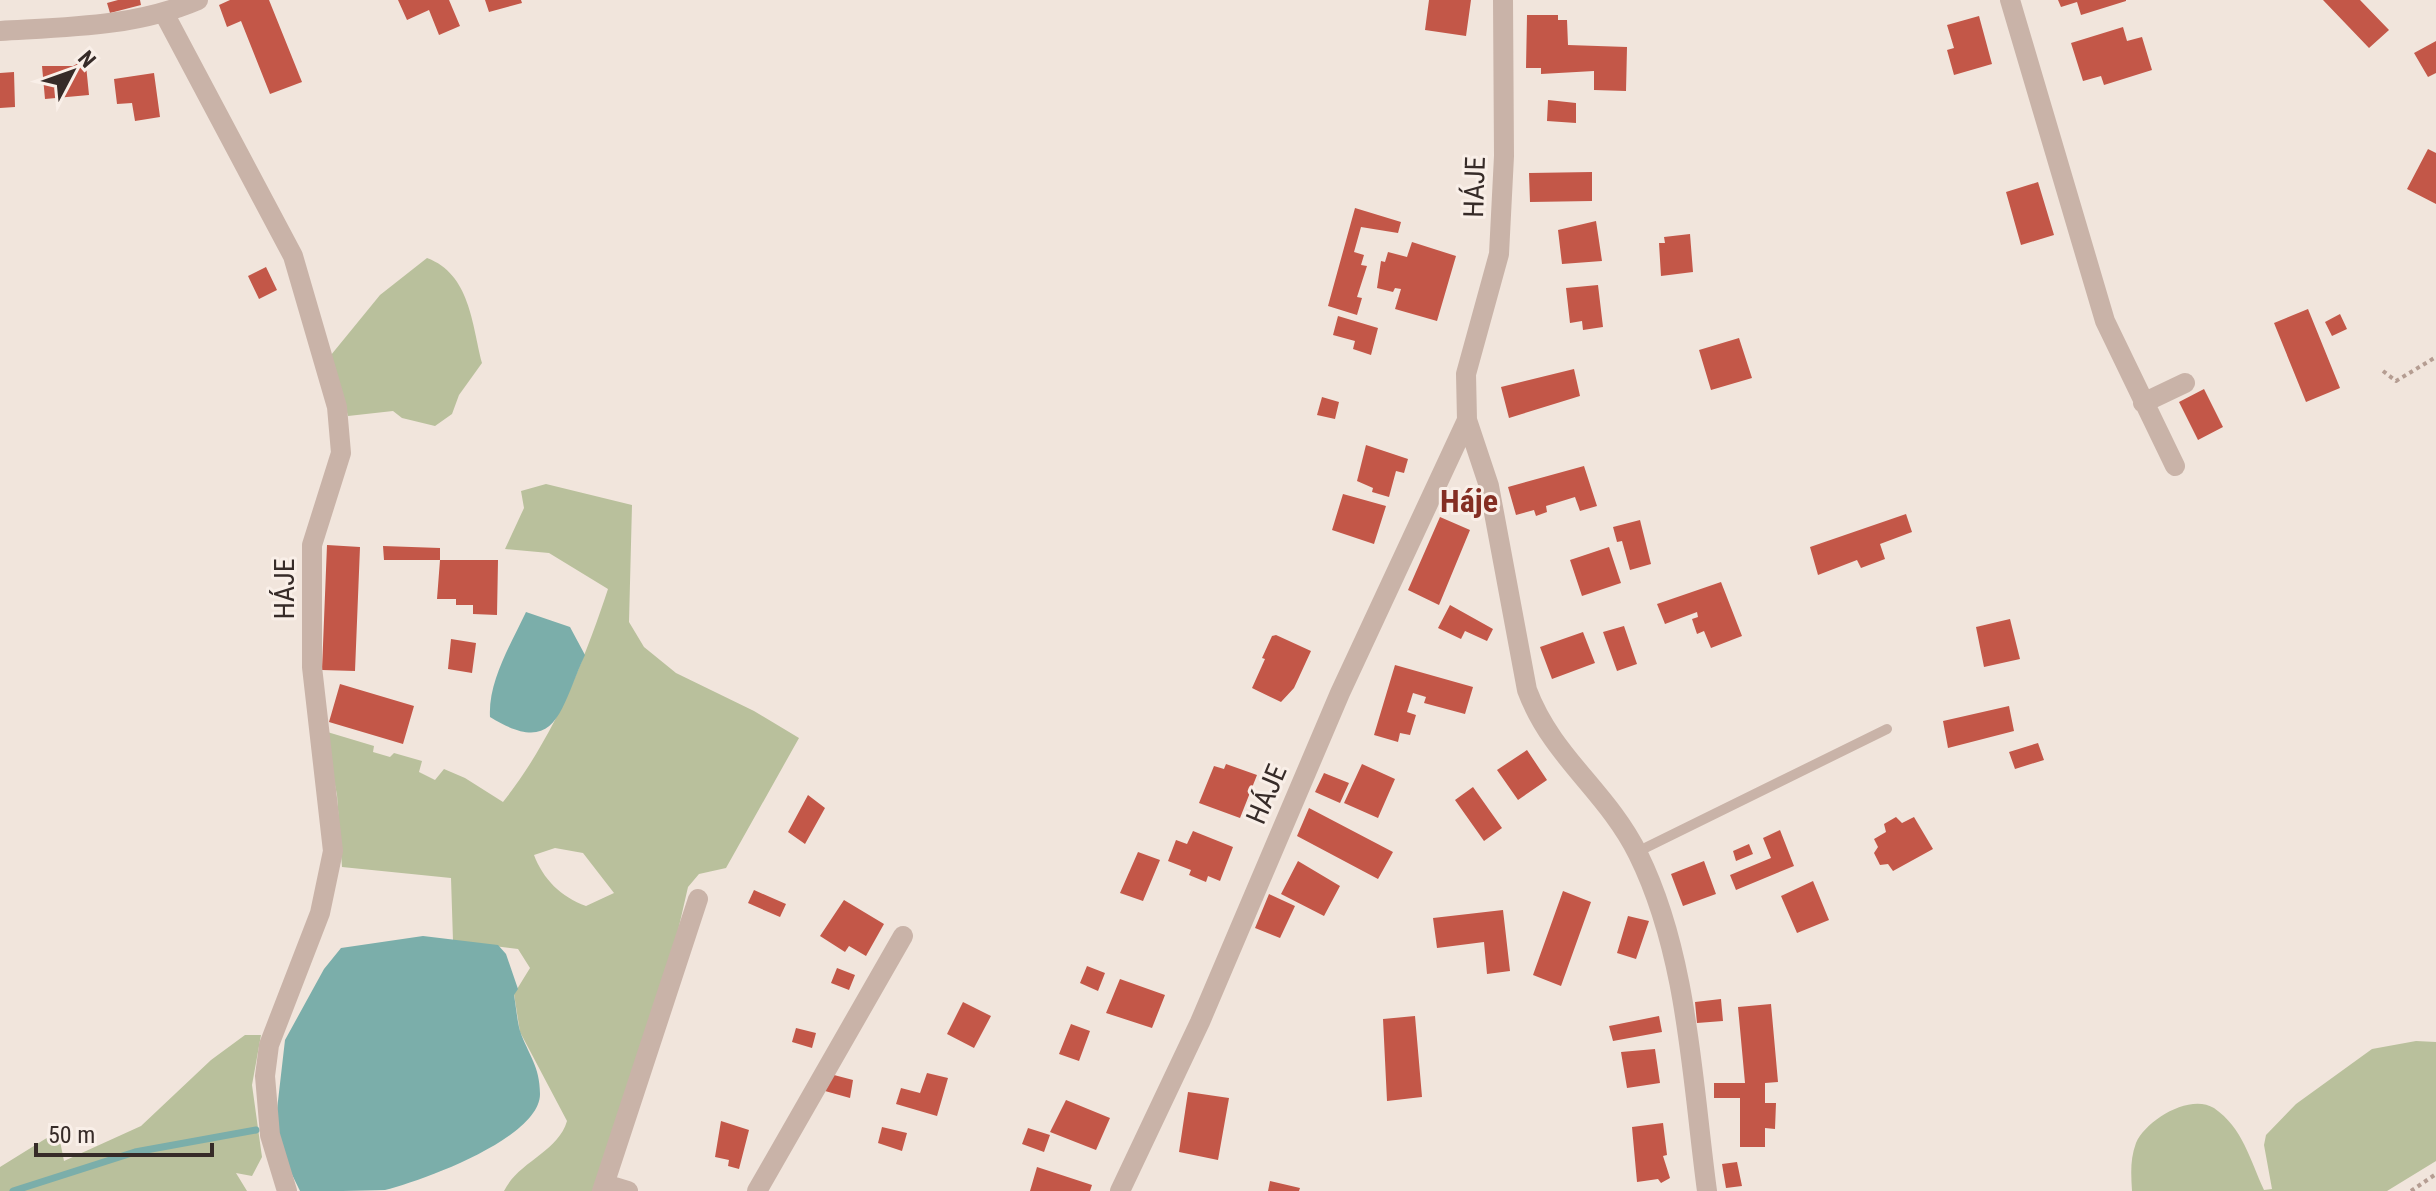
<svg xmlns="http://www.w3.org/2000/svg" width="2436" height="1191" font-family="'Roboto Condensed',sans-serif">
<rect width="100%" height="100%" fill="#f1e5dc"/>
<!-- green -->
<path fill="#b9c09c" fill-rule="evenodd" d="M 427,258 C 470,274 472,324 482,363 L 459,395 L 452,414 L 435,426 L 402,418 L 393,411 L 348,416 L 331,355 L 380,295 Z
M 546,484 L 632,505 L 629,622 L 644,647 L 676,673 L 754,711 L 799,738 L 726,868 L 699,874 L 688,887 L 666,983 L 595,1191 L 504,1191 C 518,1162 558,1152 567,1121 L 520,1032 L 514,994 L 530,968 L 518,949 L 453,941 L 451,878 L 342,867 L 337,795 L 324,731 L 374,746 L 373,752 L 390,757 L 394,753 L 422,761 L 419,772 L 435,780 L 444,769 L 465,778 L 503,802 C 552,740 583,665 608,589 L 549,553 L 505,549 L 524,508 L 521,491 ZM 555,848 L 583,853 L 614,893 L 586,906 C 561,897 543,879 534,855 Z
M 245,1035 L 261,1035 L 252,1085 L 262,1157 L 252,1176 L 236,1173 L 247,1191 L 0,1191 L 0,1167 L 58,1131 L 64,1161 L 141,1126 L 211,1060 Z
M 2416,1041 L 2436,1042 L 2436,1161 L 2387,1191 L 2132,1191 C 2131,1174 2130,1159 2136,1143 C 2146,1120 2190,1093 2214,1108 C 2243,1128 2250,1160 2264,1190 L 2272,1189 L 2264,1145 L 2266,1135 L 2296,1104 L 2372,1049 Z"/>
<!-- water -->
<path fill="#7baeaa" d="M 526,612 L 570,627 L 585,655 C 560,708 558,759 490,717 C 488,681 511,644 526,612 Z
M 423,936 L 498,945 L 506,954 L 518,989 L 514,995 C 516,1006 517,1020 520,1031 C 528,1054 540,1066 540,1094 C 540,1138 422,1181 385,1190 C 359,1191 326,1191 300,1191 L 282,1154 L 275,1127 L 285,1040 L 324,969 L 341,948 Z"/>
<g fill="none" stroke-linecap="round" stroke-linejoin="round">
<!-- stream -->
<path stroke="#7baeaa" stroke-width="7" d="M 13,1191 L 135,1152 L 256,1130"/>
</g>
<!-- building -->
<path fill="#c35748" d="M 118,0 L 140,0 L 141,5 L 110,13 L 107,3 Z
M 230,0 L 269,0 L 302,82 L 270,94 L 241,21 L 227,27 L 219,5 Z
M 398,0 L 449,0 L 460,26 L 439,35 L 429,10 L 407,20 Z
M 485,0 L 521,0 L 522,3 L 489,12 Z
M 1429,0 L 1471,0 L 1466,36 L 1425,30 Z
M 2058,0 L 2126,0 L 2126,1 L 2081,15 L 2077,2 L 2061,7 Z
M 2323,0 L 2360,0 L 2389,30 L 2369,48 Z
M 1527,15 L 1558,15 L 1558,20 L 1567,20 L 1568,45 L 1627,47 L 1626,91 L 1594,90 L 1594,71 L 1541,74 L 1541,68 L 1526,68 Z
M 1979,16 L 1992,64 L 1954,75 L 1947,50 L 1954,48 L 1947,25 Z
M 2123,27 L 2127,41 L 2142,37 L 2152,70 L 2104,85 L 2101,76 L 2083,81 L 2071,43 Z
M 2436,41 L 2436,73 L 2428,77 L 2414,53 Z
M 82,61 L 86,65 L 89,95 L 45,99 L 42,66 L 73,66 Z
M 14,72 L 15,107 L 0,108 L 0,73 Z
M 154,73 L 160,117 L 135,121 L 132,103 L 117,104 L 114,79 Z
M 1548,100 L 1576,103 L 1576,123 L 1547,121 Z
M 2428,149 L 2436,153 L 2436,204 L 2407,189 Z
M 1592,172 L 1592,201 L 1530,202 L 1529,173 Z
M 2038,182 L 2054,235 L 2021,245 L 2006,192 Z
M 1355,208 L 1401,222 L 1398,233 L 1361,227 L 1354,252 L 1364,255 L 1361,265 L 1367,266 L 1357,297 L 1362,298 L 1357,315 L 1328,306 Z
M 1596,221 L 1602,261 L 1562,264 L 1558,230 Z
M 1690,234 L 1693,272 L 1661,276 L 1659,243 L 1665,243 L 1664,237 Z
M 1412,242 L 1456,256 L 1437,321 L 1395,309 L 1401,289 L 1395,288 L 1393,292 L 1377,288 L 1381,261 L 1385,262 L 1388,252 L 1407,257 Z
M 266,267 L 277,290 L 259,299 L 248,276 Z
M 1598,285 L 1603,327 L 1583,330 L 1582,321 L 1570,323 L 1566,288 Z
M 2308,309 L 2340,388 L 2306,402 L 2274,323 Z
M 2340,314 L 2347,329 L 2332,336 L 2325,322 Z
M 1338,316 L 1378,328 L 1371,355 L 1353,349 L 1355,341 L 1333,335 Z
M 1739,338 L 1752,378 L 1711,390 L 1699,350 Z
M 1574,369 L 1580,396 L 1509,418 L 1501,387 Z
M 2204,389 L 2223,427 L 2198,440 L 2179,402 Z
M 1322,397 L 1339,402 L 1335,419 L 1317,415 Z
M 1366,445 L 1408,459 L 1404,473 L 1396,471 L 1389,497 L 1372,492 L 1373,488 L 1357,481 Z
M 1584,466 L 1597,506 L 1580,511 L 1575,497 L 1546,506 L 1547,512 L 1536,516 L 1534,510 L 1516,515 L 1508,487 Z
M 1343,494 L 1386,506 L 1374,544 L 1332,530 Z
M 1906,514 L 1912,532 L 1880,544 L 1885,559 L 1861,568 L 1857,560 L 1818,575 L 1810,547 Z
M 1440,517 L 1470,530 L 1439,605 L 1408,590 Z
M 1640,520 L 1651,564 L 1630,570 L 1622,541 L 1617,542 L 1613,527 Z
M 327,545 L 360,547 L 355,671 L 322,670 Z
M 383,546 L 440,548 L 440,560 L 384,560 Z
M 1609,547 L 1621,583 L 1582,596 L 1570,560 Z
M 440,560 L 498,560 L 497,615 L 473,614 L 473,605 L 456,605 L 456,599 L 437,599 Z
M 1721,582 L 1742,636 L 1711,648 L 1704,631 L 1697,634 L 1692,619 L 1698,617 L 1697,612 L 1665,624 L 1657,604 Z
M 1450,605 L 1493,629 L 1487,641 L 1465,631 L 1461,639 L 1438,628 Z
M 2010,619 L 2020,659 L 1984,667 L 1976,627 Z
M 1624,626 L 1637,664 L 1617,671 L 1603,632 Z
M 1583,632 L 1595,663 L 1552,679 L 1540,647 Z
M 1276,635 L 1311,651 L 1294,688 L 1281,702 L 1252,688 L 1265,659 L 1262,658 L 1272,636 Z
M 451,639 L 476,643 L 472,673 L 448,669 Z
M 1395,665 L 1473,687 L 1465,714 L 1424,703 L 1426,697 L 1413,693 L 1407,712 L 1416,715 L 1410,735 L 1400,733 L 1398,742 L 1374,735 Z
M 340,684 L 414,706 L 403,744 L 329,722 Z
M 2009,706 L 2014,731 L 1948,748 L 1943,721 Z
M 2038,743 L 2044,760 L 2015,769 L 2009,752 Z
M 1527,750 L 1547,780 L 1518,800 L 1497,770 Z
M 1226,764 L 1257,775 L 1240,818 L 1199,803 L 1214,766 L 1224,769 Z
M 1362,764 L 1395,779 L 1378,818 L 1344,803 Z
M 1324,773 L 1349,783 L 1340,803 L 1315,792 Z
M 1473,787 L 1502,828 L 1484,841 L 1455,800 Z
M 808,795 L 825,808 L 805,844 L 788,832 Z
M 1309,808 L 1393,852 L 1378,879 L 1297,836 Z
M 1896,817 L 1902,823 L 1914,817 L 1933,849 L 1893,871 L 1888,864 L 1880,865 L 1874,853 L 1878,847 L 1874,839 L 1886,832 L 1884,824 Z
M 1780,830 L 1794,866 L 1736,890 L 1730,875 L 1771,858 L 1763,838 Z
M 1193,831 L 1233,847 L 1220,881 L 1208,876 L 1206,882 L 1189,875 L 1191,870 L 1168,861 L 1176,840 L 1187,844 Z
M 1749,844 L 1753,854 L 1736,861 L 1733,851 Z
M 1138,852 L 1160,860 L 1143,901 L 1120,893 Z
M 1298,861 L 1340,886 L 1324,916 L 1281,894 Z
M 1704,861 L 1716,894 L 1683,906 L 1671,874 Z
M 1813,881 L 1829,920 L 1797,933 L 1781,896 Z
M 754,890 L 786,904 L 780,917 L 748,903 Z
M 1563,891 L 1591,902 L 1561,986 L 1533,975 Z
M 1269,894 L 1295,906 L 1280,938 L 1255,928 Z
M 844,900 L 884,924 L 866,956 L 849,946 L 845,952 L 820,936 Z
M 1503,910 L 1510,971 L 1487,974 L 1484,942 L 1437,948 L 1433,918 Z
M 1628,916 L 1649,921 L 1636,959 L 1617,953 Z
M 1087,966 L 1105,973 L 1098,991 L 1080,983 Z
M 837,968 L 855,975 L 849,990 L 831,983 Z
M 1120,979 L 1165,995 L 1152,1028 L 1106,1013 Z
M 1721,999 L 1723,1021 L 1697,1023 L 1695,1002 Z
M 963,1002 L 991,1016 L 974,1048 L 947,1034 Z
M 1771,1004 L 1778,1082 L 1765,1083 L 1765,1103 L 1776,1103 L 1775,1129 L 1765,1128 L 1765,1147 L 1740,1147 L 1740,1098 L 1714,1098 L 1714,1083 L 1745,1083 L 1738,1007 Z
M 1415,1016 L 1422,1097 L 1387,1101 L 1383,1019 Z
M 1659,1016 L 1662,1032 L 1613,1041 L 1609,1026 Z
M 1071,1024 L 1090,1031 L 1079,1061 L 1059,1054 Z
M 796,1028 L 816,1033 L 812,1048 L 792,1042 Z
M 1655,1049 L 1660,1083 L 1627,1088 L 1621,1052 Z
M 927,1073 L 948,1078 L 937,1116 L 896,1104 L 901,1088 L 920,1093 Z
M 834,1075 L 853,1080 L 850,1098 L 825,1091 Z
M 1188,1092 L 1229,1098 L 1218,1160 L 1179,1152 Z
M 1066,1100 L 1110,1118 L 1096,1150 L 1050,1132 Z
M 721,1121 L 749,1130 L 739,1169 L 728,1166 L 729,1160 L 715,1157 Z
M 1663,1123 L 1667,1155 L 1663,1156 L 1670,1178 L 1661,1183 L 1658,1179 L 1637,1182 L 1632,1127 Z
M 882,1127 L 907,1133 L 902,1151 L 878,1143 Z
M 1028,1128 L 1050,1135 L 1044,1152 L 1022,1144 Z
M 1737,1162 L 1742,1186 L 1726,1188 L 1722,1164 Z
M 1037,1167 L 1092,1185 L 1090,1191 L 1030,1191 Z
M 1270,1181 L 1300,1188 L 1299,1191 L 1268,1191 Z"/>
<g fill="none" stroke-linecap="round" stroke-linejoin="round">
<!-- path -->
<path stroke="#b59d92" stroke-width="4" stroke-dasharray="4 4" stroke-linecap="butt" d="M 2383,371 L 2396,381 L 2436,357
M 2411,1191 L 2436,1174"/>
<!-- lane -->
<path stroke="#c9b3a8" stroke-width="10" d="M 1637,852 L 1887,729"/>
<!-- street -->
<path stroke="#c9b3a8" stroke-width="20" d="M 1503,0 L 1504,156 L 1499,254 L 1466,374 L 1467,420 L 1489,486 L 1527,690 C 1552,757 1607,791 1638,854 C 1688,955 1692,1080 1707,1191
M 2010,0 L 2105,321 L 2175,466
M 165,15 L 293,256 L 337,407 L 341,453 L 312,545 L 312,667 L 333,851 L 320,913 L 269,1045 L 265,1076 L 270,1135 L 287,1191
M 0,31 C 67,27 135,27 198,0
M 2143,403 L 2185,383
M 605,1184 L 628,1191
M 602,1191 L 698,899
M 757,1191 L 903,936
M 1120,1191 L 1200,1022 L 1340,693 L 1467,420"/>
</g>
<g text-anchor="middle" stroke-width="6" stroke-linejoin="round" paint-order="stroke">
<!-- street labels -->
<g font-size="28" fill="#362b28" stroke="#f9efe8">
<text transform="translate(1474 187) rotate(-88)" y="10">HÁJE</text>
<text transform="translate(284 589) rotate(-90)" y="10">HÁJE</text>
<text transform="translate(1266 794) rotate(-67)" y="10">HÁJE</text>
</g>
<!-- quarter labels -->
<g font-size="32" font-weight="bold" fill="#842e23" stroke="#f9efe8">
<text x="1469" y="512">Háje</text>
</g>
</g>
<!-- north arrow -->
<g transform="translate(72 72) rotate(49)" stroke="#f9efe8" stroke-width="6" paint-order="stroke">
<path d="M0-6L14 30L0 20L-14 30Z" fill="#362b28"/>
<text y="-12" font-size="22" font-weight="bold" text-anchor="middle" fill="#362b28">N</text>
</g>
<!-- scale -->
<path d="M36 1143v12h176v-12" fill="none" stroke="#362b28" stroke-width="4"/>
<text x="48" y="1143" font-size="24" fill="#362b28" stroke="#f9efe8" stroke-width="6" paint-order="stroke">50 m</text>
</svg>
